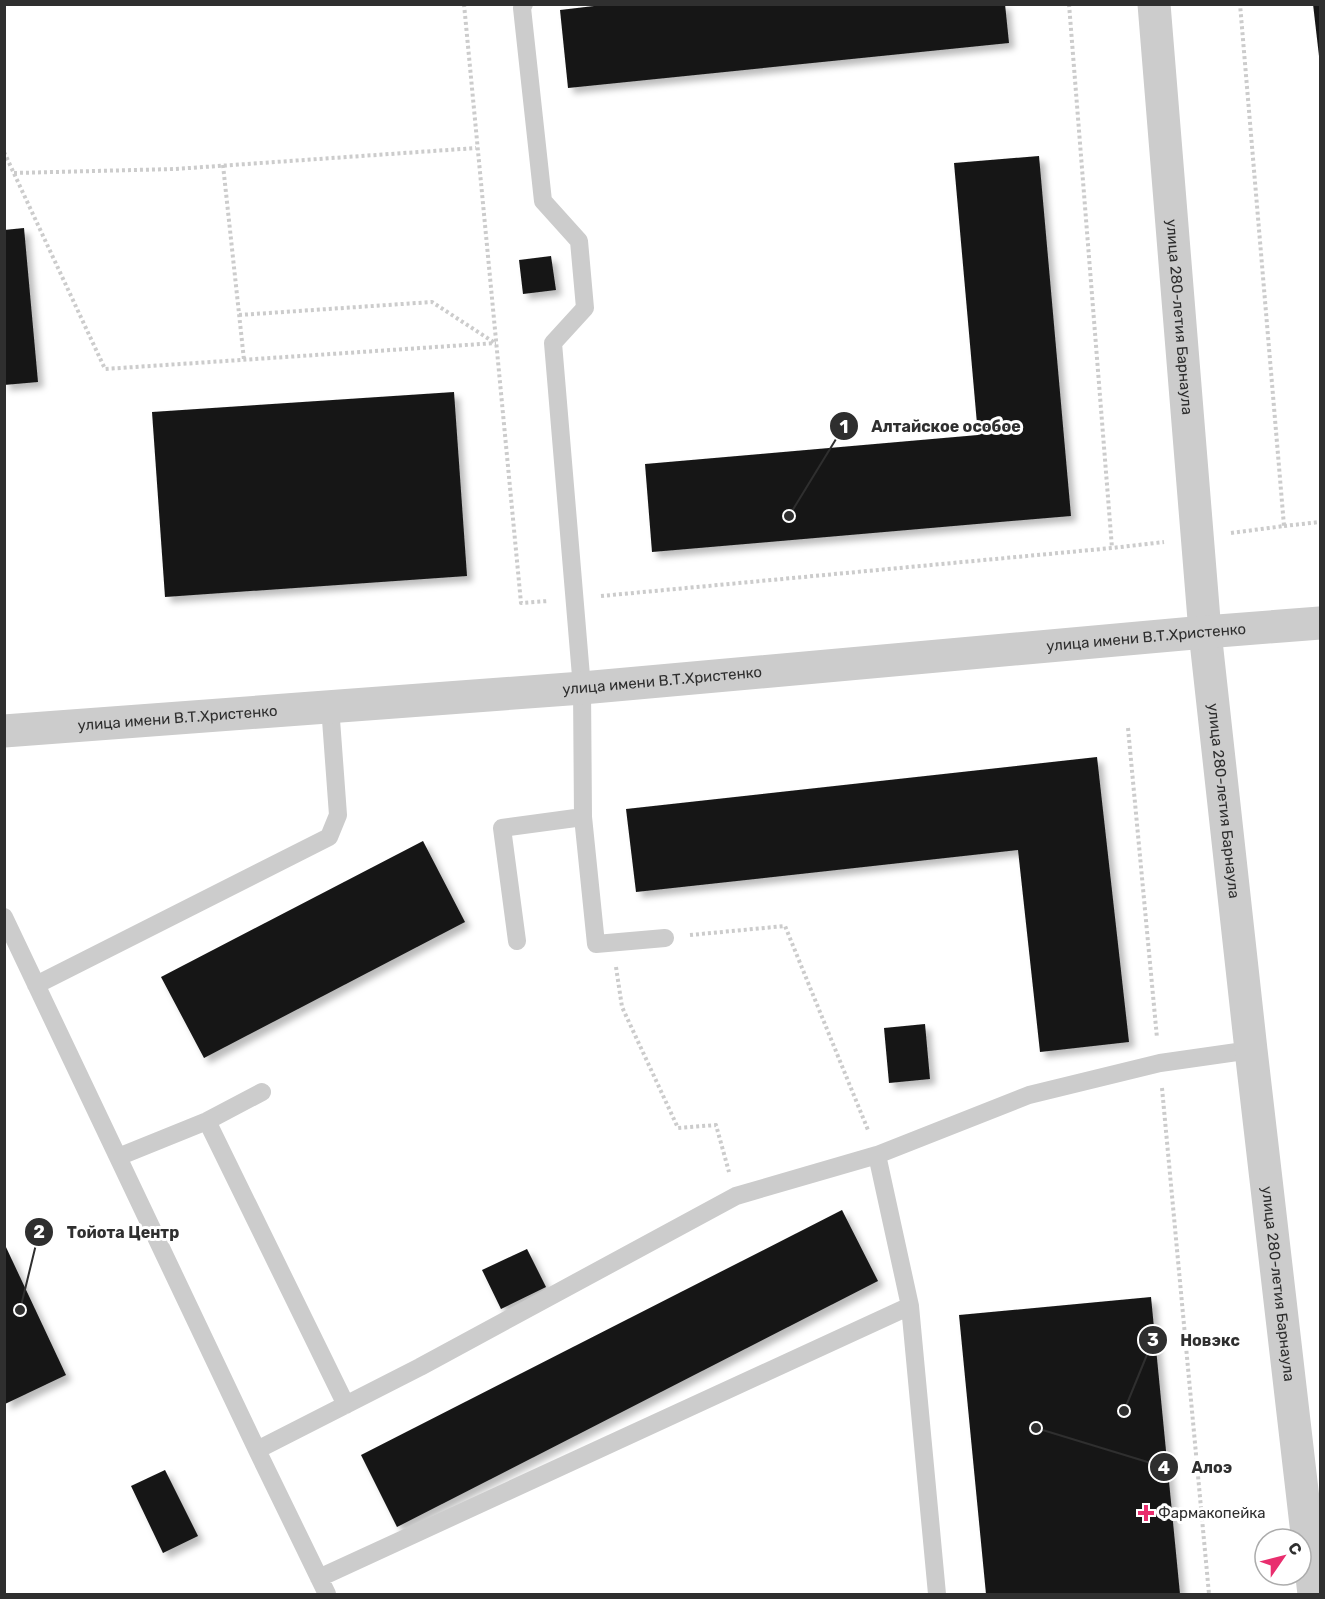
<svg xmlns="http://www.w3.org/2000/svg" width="1325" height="1599" font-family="Rubik,sans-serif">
<defs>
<filter id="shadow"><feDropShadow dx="5.5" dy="5.5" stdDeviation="3" flood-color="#0004"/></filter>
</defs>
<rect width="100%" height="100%" fill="#fff"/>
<!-- building -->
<path fill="#161616" filter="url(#shadow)" d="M 611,4 L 1005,4 L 1009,43 L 568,88 L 560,10 Z
M 1313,4 L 1320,4 L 1320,56 L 1319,56 Z
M 1039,156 L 1071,516 L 652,552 L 645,464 L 978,435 L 954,163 Z
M 24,228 L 38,382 L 4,385 L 4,230 Z
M 551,256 L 556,290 L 523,294 L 519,260 Z
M 454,392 L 467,576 L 165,597 L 152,412 Z
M 1097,757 L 1129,1042 L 1040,1052 L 1018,850 L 636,892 L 626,809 Z
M 423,841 L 465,922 L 204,1058 L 161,977 Z
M 925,1024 L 930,1079 L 889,1083 L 884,1028 Z
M 842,1210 L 878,1281 L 397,1527 L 361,1455 Z
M 5,1245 L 66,1375 L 5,1404 Z
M 527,1249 L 546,1287 L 501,1309 L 482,1270 Z
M 1151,1297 L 1180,1594 L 986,1594 L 959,1315 Z
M 165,1470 L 198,1536 L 163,1553 L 131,1486 Z"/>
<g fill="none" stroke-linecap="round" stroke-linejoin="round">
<!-- path -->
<path stroke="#ccc" stroke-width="4" stroke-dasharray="3 3" stroke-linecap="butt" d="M 464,4 L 521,603 L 548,601
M 1069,4 L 1112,548
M 4,152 L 105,369 L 496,343
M 223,165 L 244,360
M 14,173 L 175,169 L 476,148
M 239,315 L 432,302 L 495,343
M 1284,526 L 1320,522
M 1231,533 L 1284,526 L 1240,4
M 601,596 L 1112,548 L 1164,542
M 1128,728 L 1157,1038
M 690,935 L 785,926 L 868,1130
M 616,967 L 622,1007 L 678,1128 L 716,1125 L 729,1172
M 1162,1088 L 1209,1594"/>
<!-- service -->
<path stroke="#ccc" stroke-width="18" d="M 524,4 L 522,8 L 543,201 L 579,241 L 585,308 L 553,343 L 582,688 L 583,817 L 596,944 L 665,938
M 4,917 L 257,1450 L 327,1594
M 517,941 L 502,828 L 583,817
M 36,985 L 329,837 L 338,815 L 330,706
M 207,1121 L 346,1405
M 118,1157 L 207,1121 L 262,1092
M 910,1306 L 937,1594
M 257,1450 L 420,1367 L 736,1196 L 877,1155
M 319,1578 L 910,1306 L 877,1155 L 1029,1095 L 1160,1063 L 1251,1050"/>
<!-- minor -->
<g stroke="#ccc" stroke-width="33">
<path id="s1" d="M 1154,4 L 1205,632 L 1251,1050 L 1314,1594"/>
<path id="s2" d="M 4,731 L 582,688 L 1205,632 L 1320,623"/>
</g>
</g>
<!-- markers -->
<path fill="#e92e6e" stroke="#fff" stroke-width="2" d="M1143 1504h6v6h6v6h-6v6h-6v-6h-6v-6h6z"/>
<g text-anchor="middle" stroke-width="6" stroke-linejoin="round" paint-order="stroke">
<!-- street labels -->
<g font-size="15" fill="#2f2f2f" stroke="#fff">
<text dy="5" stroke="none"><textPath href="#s1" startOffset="314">улица 280-летия Барнаула</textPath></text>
<text dy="5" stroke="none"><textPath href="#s2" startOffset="1146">улица имени В.Т.Христенко</textPath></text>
<text dy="5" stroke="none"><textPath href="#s2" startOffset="660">улица имени В.Т.Христенко</textPath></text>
<text dy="5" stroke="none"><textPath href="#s2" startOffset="174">улица имени В.Т.Христенко</textPath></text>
<text dy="5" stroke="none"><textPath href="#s1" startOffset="800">улица 280-летия Барнаула</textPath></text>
<text dy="5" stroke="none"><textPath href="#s1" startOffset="1286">улица 280-летия Барнаула</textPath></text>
</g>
<!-- poi labels -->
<g font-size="15" fill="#2f2f2f" stroke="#fff" text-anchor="start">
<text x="1158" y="1518">Фармакопейка</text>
</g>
</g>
<!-- callouts -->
<path fill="none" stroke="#2f2f2f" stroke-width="2" d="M789 516L844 426M20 1310L39 1232M1124 1411L1153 1340M1036 1428L1164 1467"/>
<g fill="#2f2f2f" stroke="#fff" stroke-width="2">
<circle cx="789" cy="516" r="6"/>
<circle cx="20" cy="1310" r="6"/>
<circle cx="1124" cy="1411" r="6"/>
<circle cx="1036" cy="1428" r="6"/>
<circle cx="844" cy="426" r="15"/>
<circle cx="39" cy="1232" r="15"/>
<circle cx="1153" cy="1340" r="15"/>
<circle cx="1164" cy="1467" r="15"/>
</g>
<g font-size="18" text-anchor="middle" font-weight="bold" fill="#fff">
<text x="844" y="433">1</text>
<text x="39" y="1238">2</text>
<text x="1153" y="1346">3</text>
<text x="1164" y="1474">4</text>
</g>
<g font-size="16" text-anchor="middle" font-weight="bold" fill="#2f2f2f" stroke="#fff" stroke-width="6" stroke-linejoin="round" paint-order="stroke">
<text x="946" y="432">Алтайское особое</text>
<text x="123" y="1238">Тойота Центр</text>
<text x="1210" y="1346">Новэкс</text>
<text x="1212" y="1473">Алоэ</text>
</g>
<!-- border -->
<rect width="1325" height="1599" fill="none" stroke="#2f2f2f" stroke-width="12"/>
<!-- north arrow -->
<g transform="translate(1283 1557) rotate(55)"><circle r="28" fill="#ffffff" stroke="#acacac" stroke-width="1.5"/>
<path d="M0-4.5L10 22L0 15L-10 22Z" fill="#e92e6e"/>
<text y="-9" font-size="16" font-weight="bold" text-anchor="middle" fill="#2f2f2f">С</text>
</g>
</svg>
